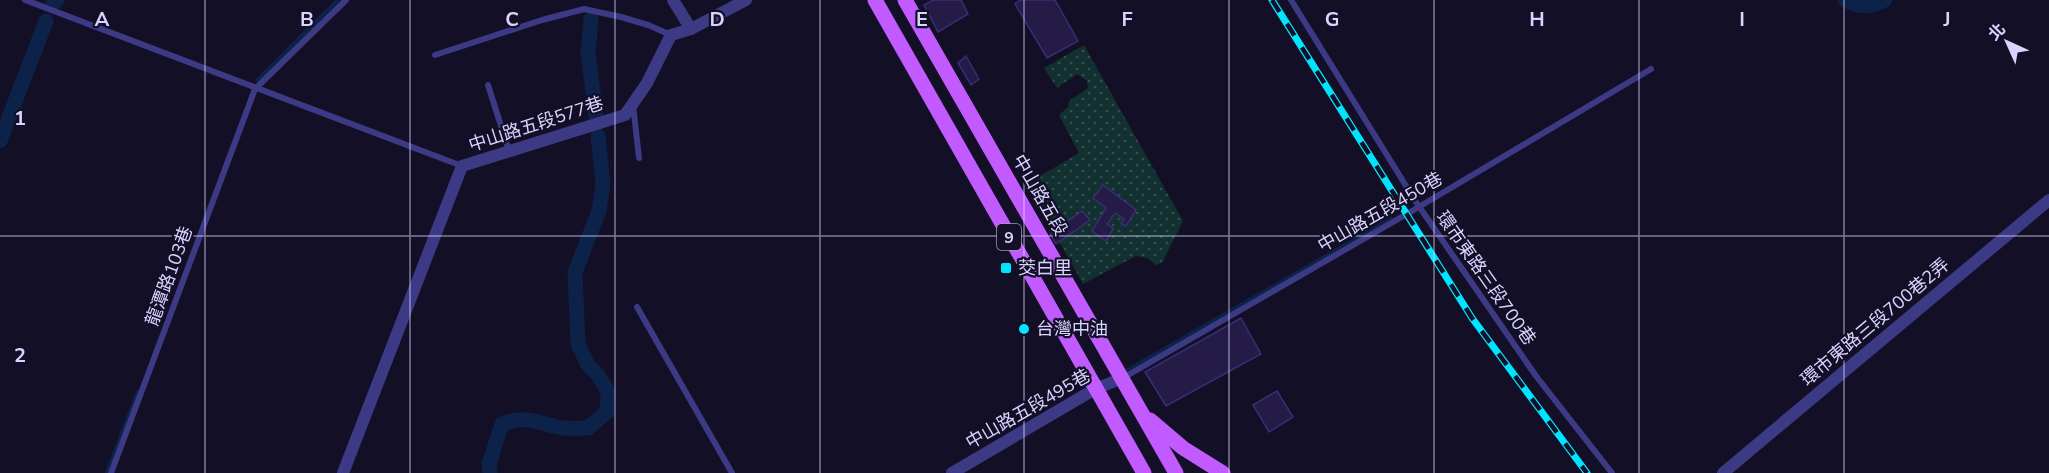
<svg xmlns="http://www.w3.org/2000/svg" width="2049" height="473" viewBox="0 0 2049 473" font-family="'Nunito Sans','Noto Sans TC',sans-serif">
<defs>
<pattern id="grass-dots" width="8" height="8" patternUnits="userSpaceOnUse" patternTransform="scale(1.5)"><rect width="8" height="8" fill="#12302f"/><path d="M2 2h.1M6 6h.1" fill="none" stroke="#344d4e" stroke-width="1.8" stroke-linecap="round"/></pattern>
</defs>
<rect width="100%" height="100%" fill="#130f26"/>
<path fill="url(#grass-dots)" d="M 1084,45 L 1183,221 L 1162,263 L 1156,265 L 1147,258 L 1136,256 L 1083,284 L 1027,184 L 1079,153 L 1059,115 L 1068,107 L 1069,101 L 1088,88 L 1087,81 L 1077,74 L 1057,88 L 1044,68 Z"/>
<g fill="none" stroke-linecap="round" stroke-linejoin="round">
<g stroke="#0c2248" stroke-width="4.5">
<path d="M 258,80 L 338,0"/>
<path d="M 1128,370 L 1391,219"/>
<path d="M 107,473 L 138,392"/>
</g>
<g stroke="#0c2248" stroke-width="15">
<path d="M 1845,0 C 1860,8 1870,8 1885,0"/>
<path d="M 52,5 L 57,0"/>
<path d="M 591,19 L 588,53 L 597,123"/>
<path d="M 0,141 L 46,21"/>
<path d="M 490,473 L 489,464 L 502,424 C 526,414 540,424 563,428 C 571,429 580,428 588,428 L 607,412 L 608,392 L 598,375 L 588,365 L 578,344 L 575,272 L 599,211 L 603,184 L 598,136"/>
</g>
</g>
<g fill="#241b47" stroke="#3b2d73" stroke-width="1.5">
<path d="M 933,0 L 961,0 L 968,14 L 938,32 L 924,5 Z"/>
<path d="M 1020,0 L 1055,0 L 1078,41 L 1047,58 L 1015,4 Z"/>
<path d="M 966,56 L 979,79 L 971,85 L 958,63 Z"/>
<path d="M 1103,185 L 1136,210 L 1126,226 L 1121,224 L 1124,219 L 1115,213 L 1107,224 L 1113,229 L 1106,241 L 1092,231 L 1106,208 L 1093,198 Z"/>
<path d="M 1082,211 L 1090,220 L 1056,244 L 1050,234 Z"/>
<path d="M 1241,318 L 1261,354 L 1166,406 L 1145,372 Z"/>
<path d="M 1277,391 L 1293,417 L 1269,432 L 1253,405 Z"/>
</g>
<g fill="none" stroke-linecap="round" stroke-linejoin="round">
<g stroke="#3d3a85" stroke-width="6">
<path d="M 25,0 L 462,166"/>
<path d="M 1291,0 L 1416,202 L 1536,376 L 1612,473"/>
<path d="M 435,55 L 542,20 L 584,9 L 621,17 L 648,25 L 671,35"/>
<path d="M 488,85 L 509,151"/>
<path d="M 633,105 L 639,158"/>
<path d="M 637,307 L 732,473"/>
<path d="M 1123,378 L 1412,211 L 1651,69"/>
<path d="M 111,473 L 255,89 L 346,0"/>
</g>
<g stroke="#3d3a85" stroke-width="12">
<path d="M 673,0 L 691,29"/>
<path d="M 343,473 L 462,166 L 625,115 L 647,83 L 671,35 L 691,29 L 746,0"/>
<path d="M 952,473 L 1095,389 L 1123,378"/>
<path d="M 1723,473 L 2049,200"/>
</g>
<g stroke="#c25bff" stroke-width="15">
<path d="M 875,0 L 1144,473"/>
<path d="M 905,0 L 1176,473"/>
<path d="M 1150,420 L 1183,448 L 1223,473"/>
</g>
<defs>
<path id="rail" d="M 1272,0 L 1472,318 L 1587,473"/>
</defs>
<use href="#rail" stroke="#00e5ff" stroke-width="7"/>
<use href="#rail" stroke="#130f26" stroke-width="4.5" stroke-dasharray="14" stroke-linecap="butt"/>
</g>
<path fill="none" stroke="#d9d4ff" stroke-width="1.5" stroke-opacity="0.55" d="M 205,0 L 205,473M 410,0 L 410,473M 615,0 L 615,473M 820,0 L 820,473M 1024,0 L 1024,473M 1229,0 L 1229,473M 1434,0 L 1434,473M 1639,0 L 1639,473M 1844,0 L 1844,473M 0,236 L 2049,236"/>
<g fill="#00e5ff" stroke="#130f26" stroke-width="2">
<rect x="1000" y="262" width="12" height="12" rx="3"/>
<circle cx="1024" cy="329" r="6"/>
</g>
<g text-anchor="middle" stroke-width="4.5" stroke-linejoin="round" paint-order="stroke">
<rect fill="#130f26" stroke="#9e99be" stroke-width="1.5" x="997" y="224" width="24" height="26" rx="4.5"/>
<g font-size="16" font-weight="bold" fill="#d9d4ff">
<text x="1009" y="243">9</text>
</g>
<g font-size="18" fill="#d9d4ff" stroke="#130f26">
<text transform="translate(536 124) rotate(-18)" y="6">中山路五段577巷</text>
<text transform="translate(1040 195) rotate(60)" y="6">中山路五段</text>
<text transform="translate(1380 212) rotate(-30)" y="6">中山路五段450巷</text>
<text transform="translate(169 276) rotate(-70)" y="6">龍潭路103巷</text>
<text transform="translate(1486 278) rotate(55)" y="6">環市東路三段700巷</text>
<text transform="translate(1875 322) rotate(-40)" y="6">環市東路三段700巷2弄</text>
<text transform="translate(1028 409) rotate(-30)" y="6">中山路五段495巷</text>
</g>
<g font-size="18" fill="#d9d4ff" stroke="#130f26" text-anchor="start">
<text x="1018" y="274">茭白里</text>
<text x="1036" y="335">台灣中油</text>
</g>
</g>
<g font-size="20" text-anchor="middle" font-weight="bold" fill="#d9d4ff" stroke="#130f26" stroke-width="4.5" stroke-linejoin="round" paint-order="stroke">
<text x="102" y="26">A</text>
<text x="307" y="26">B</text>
<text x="512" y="26">C</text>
<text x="717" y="26">D</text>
<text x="922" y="26">E</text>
<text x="1127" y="26">F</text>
<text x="1332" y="26">G</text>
<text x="1537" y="26">H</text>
<text x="1742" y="26">I</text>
<text x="1947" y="26">J</text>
<text x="20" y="125">1</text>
<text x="20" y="362">2</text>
</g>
<g transform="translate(2007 42) rotate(315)" stroke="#130f26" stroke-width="4.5" paint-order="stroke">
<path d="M0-4.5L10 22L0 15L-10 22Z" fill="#d9d4ff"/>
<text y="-9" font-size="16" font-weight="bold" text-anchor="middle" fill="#d9d4ff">北</text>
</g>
</svg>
